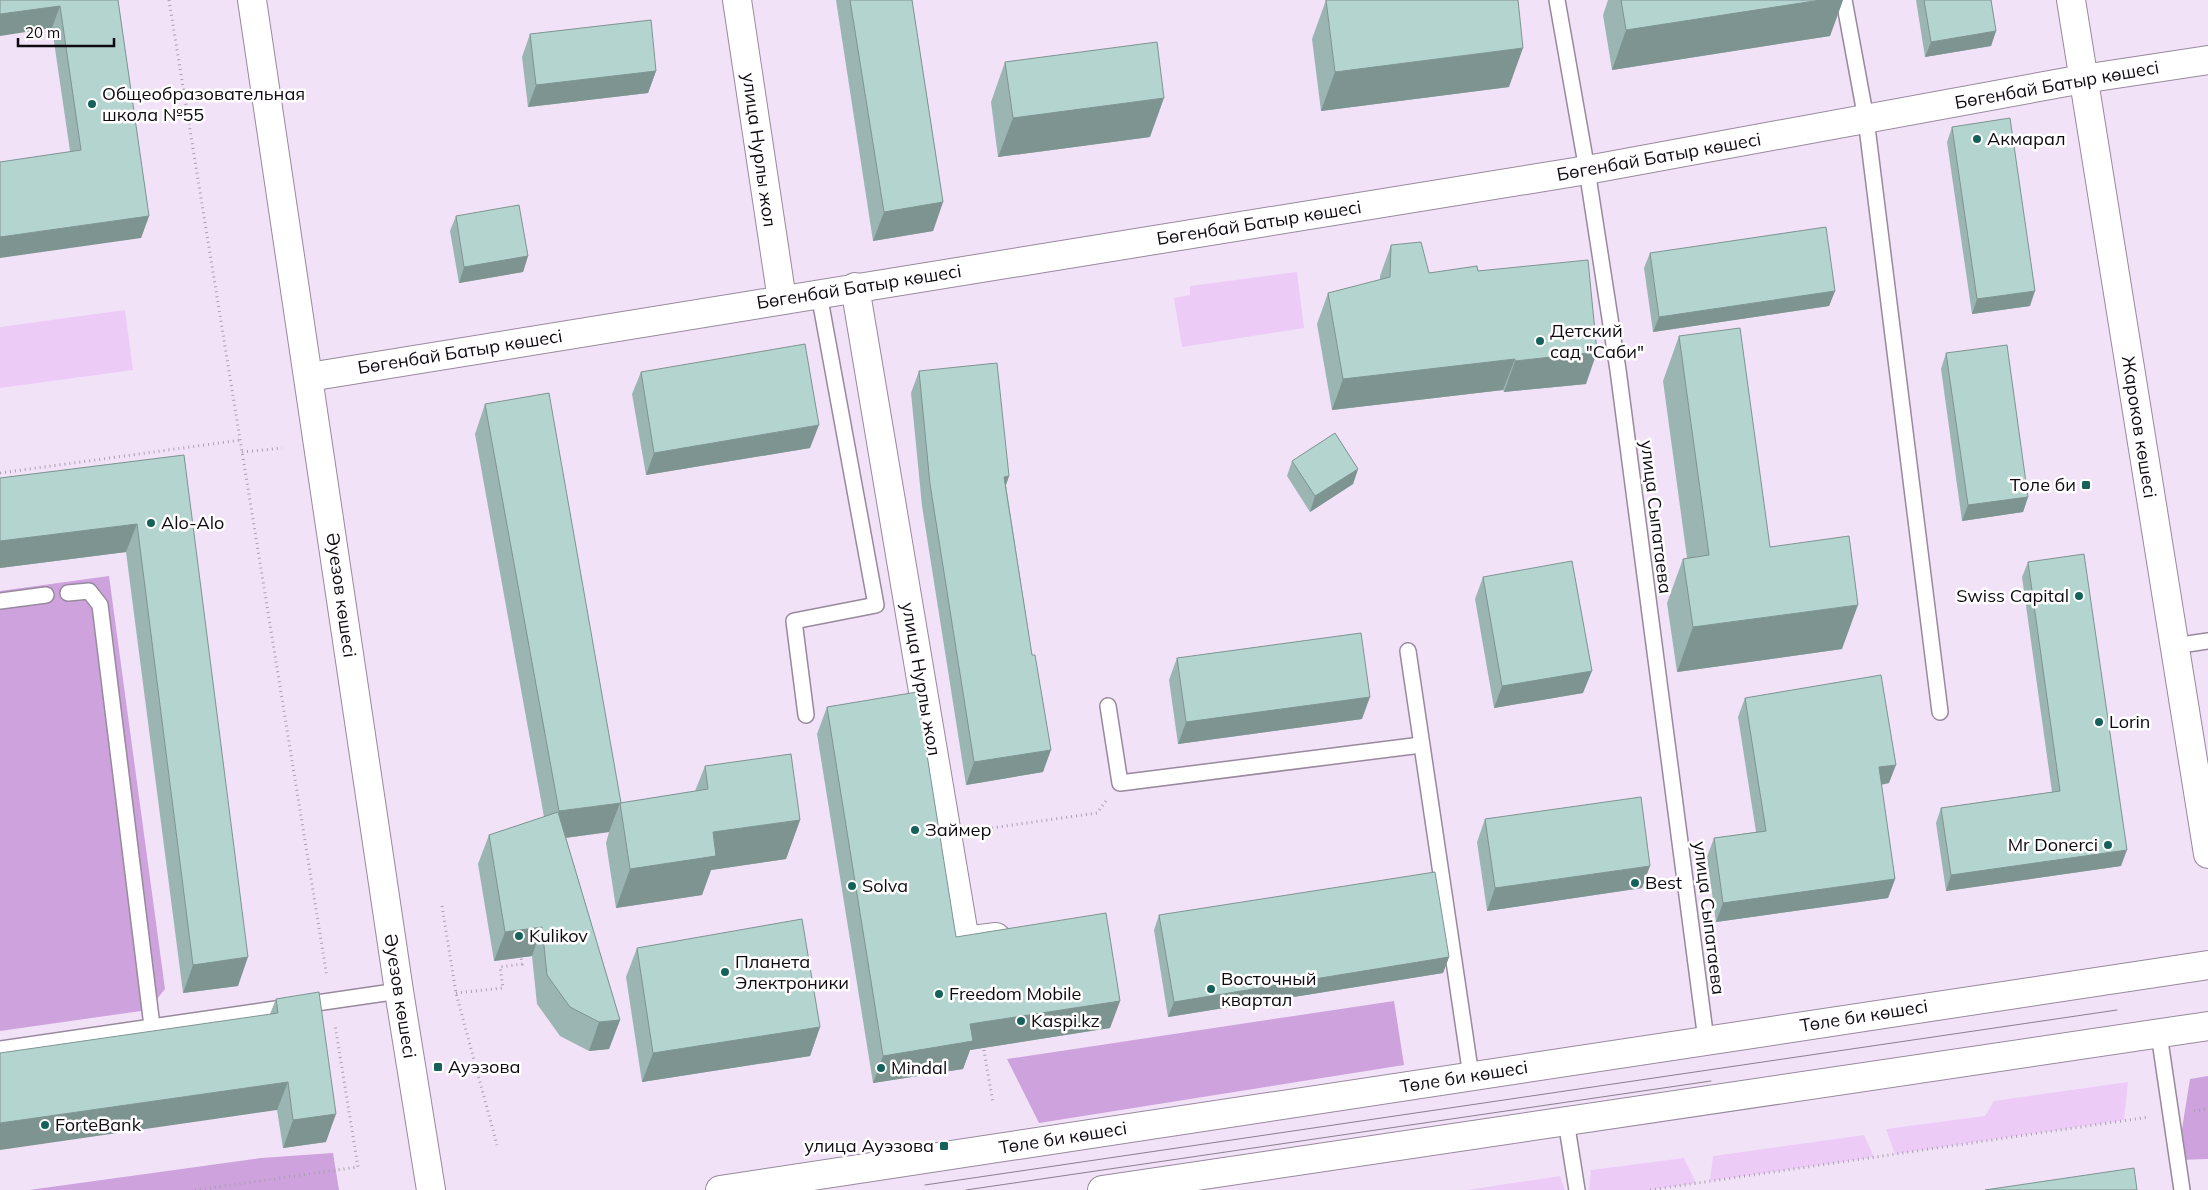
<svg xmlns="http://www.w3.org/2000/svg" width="2208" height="1190" viewBox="0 0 2208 1190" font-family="Mulish,sans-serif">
<rect width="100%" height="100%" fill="#f2e2f8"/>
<g fill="#ecccf7">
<path d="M 1297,272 L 1304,328 L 1182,347 L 1174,298 L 1190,295 L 1190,286 Z"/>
<path d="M 125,310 L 133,370 L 0,388 L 0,327 Z"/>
<path d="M 2128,1082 L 2124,1120 L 1895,1154 L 1886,1129 L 1985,1116 L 1994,1101 Z"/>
<path d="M 1864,1135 L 1874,1157 L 1710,1181 L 1713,1156 Z"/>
<path d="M 1684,1158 L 1696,1183 L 1650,1190 L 1589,1190 L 1591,1170 Z"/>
<path d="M 1560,1176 L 1565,1190 L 1467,1190 Z"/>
</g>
<g fill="#cda2dd">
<path d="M 109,576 L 165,989 L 148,1010 L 0,1031 L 0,591 Z"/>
<path d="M 1394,1001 L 1404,1065 L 1039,1123 L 1007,1059 Z"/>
<path d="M 2208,1076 L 2208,1159 L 2177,1160 L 2190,1079 Z"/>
<path d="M 333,1153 L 339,1190 L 29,1190 L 261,1158 Z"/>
</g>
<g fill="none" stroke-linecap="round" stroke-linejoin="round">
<defs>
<g id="service">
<path d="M 1557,0 L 1587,170 L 1618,370 L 1706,1040"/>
<path d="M 1844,0 L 1866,119 L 1940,712"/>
<path d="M 68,593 L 89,591 L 100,605 L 152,1026"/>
<path d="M 0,601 L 46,595"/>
<path d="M 2174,646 L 2208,641"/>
<path d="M 1408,651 L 1471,1076"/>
<path d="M 1108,706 L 1120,783 L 1421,745"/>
<path d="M 806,715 L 794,621 L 876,605 L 819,294"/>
<path d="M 2159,1034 L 2182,1190"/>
<path d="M 0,1049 L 399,991"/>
<path d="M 1566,1121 L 1577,1190"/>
</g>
<g id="minor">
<path d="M 737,0 L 782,300"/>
<path d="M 855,287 L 965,941 L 996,937"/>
<path d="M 309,377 L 1587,170 L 2083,79 L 2208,60"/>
</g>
<path id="tertiary" d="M 2071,0 L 2208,854"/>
<g id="secondary">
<path d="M 252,0 L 399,991 L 431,1190"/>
<path d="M 720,1190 L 2208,965"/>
<path d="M 1102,1190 L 2208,1026"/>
</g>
</defs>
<use href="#service" stroke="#98899d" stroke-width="18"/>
<use href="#minor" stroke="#98899d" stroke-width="30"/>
<use href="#tertiary" stroke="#98899d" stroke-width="30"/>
<use href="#secondary" stroke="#98899d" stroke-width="30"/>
<g stroke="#ac9fb1" stroke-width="3" stroke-dasharray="1 4" stroke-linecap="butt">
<path d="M 169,0 L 327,977"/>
<path d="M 242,452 L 282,448"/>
<path d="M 0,473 L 241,440"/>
<path d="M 977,830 L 1097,813 L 1106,801"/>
<path d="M 442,906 L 456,993 L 497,1145"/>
<path d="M 456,993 L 503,988 L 500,967 L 522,964 L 521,957"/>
<path d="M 983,1045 L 993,1103"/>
<path d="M 2194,1111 L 2208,1109"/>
<path d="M 195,1190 L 358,1167 L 335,1025"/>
<path d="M 1650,1190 L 2149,1117"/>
</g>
<use href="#service" stroke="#fff" stroke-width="15"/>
<use href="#minor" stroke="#fff" stroke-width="28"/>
<use href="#tertiary" stroke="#fff" stroke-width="28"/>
<use href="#secondary" stroke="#fff" stroke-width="28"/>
<g stroke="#8a7f8e" stroke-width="1">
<path d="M 925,1185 L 2117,1010"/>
<path d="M 966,1190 L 1711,1081"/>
</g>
</g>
<g fill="#9bb6b2">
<path d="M 0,0 L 118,0 L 149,216 L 141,238 L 70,151 L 52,28 Z"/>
<path d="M 836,0 L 912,0 L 943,202 L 933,231 L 873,241 Z"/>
<path d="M 1326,0 L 1509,87 L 1321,111 L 1312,39 Z"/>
<path d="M 1608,0 L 1843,0 L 1830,36 L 1612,70 L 1603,15 Z"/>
<path d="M 1916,0 L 1991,0 L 1996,31 L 1991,46 L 1925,57 Z"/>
<path d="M 530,34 L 656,71 L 648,93 L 528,107 L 522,57 Z"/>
<path d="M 1005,62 L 1150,137 L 998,157 L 991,102 Z"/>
<path d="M 1952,127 L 2030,306 L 1972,314 L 1947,142 Z"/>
<path d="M 456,216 L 528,256 L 523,272 L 459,283 L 450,231 Z"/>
<path d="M 1391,245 L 1429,273 L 1478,271 L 1586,384 L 1504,392 L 1503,390 L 1332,410 L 1317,324 L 1328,293 L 1380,280 L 1380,276 Z"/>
<path d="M 1650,253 L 1835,291 L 1829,306 L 1653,332 L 1644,268 Z"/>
<path d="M 1679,336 L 1770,547 L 1842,649 L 1677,672 L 1667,603 L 1683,559 L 1687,558 L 1663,381 Z"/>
<path d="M 1946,353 L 2028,497 L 2023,512 L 1962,521 L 1941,369 Z"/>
<path d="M 919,371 L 1009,476 L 1006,485 L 1032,655 L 1043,772 L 966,785 L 922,506 L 911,393 Z"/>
<path d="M 641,372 L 810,448 L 646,475 L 632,394 Z"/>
<path d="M 485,404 L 621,803 L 695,791 L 705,766 L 800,820 L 786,859 L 711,870 L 702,895 L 616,908 L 606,843 L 609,832 L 566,838 L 620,1020 L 609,1049 L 589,1051 L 560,1036 L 537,1004 L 532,956 L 494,961 L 478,864 L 489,835 L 544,817 L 475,434 Z"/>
<path d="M 184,455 L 238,986 L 183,993 L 126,552 L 0,568 L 0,478 Z"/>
<path d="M 1292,461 L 1358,469 L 1353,484 L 1310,512 L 1287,476 Z"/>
<path d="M 2028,562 L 2121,866 L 1946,891 L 1936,823 L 1941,808 L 2052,792 L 2022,577 Z"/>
<path d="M 1483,577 L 1583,693 L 1494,708 L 1475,599 Z"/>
<path d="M 1177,658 L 1362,719 L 1178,744 L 1169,680 Z"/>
<path d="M 1745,698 L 1889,783 L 1881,785 L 1895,879 L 1888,898 L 1716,922 L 1707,857 L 1714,838 L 1756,832 L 1738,717 Z"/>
<path d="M 827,707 L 956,937 L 1120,1001 L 1110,1028 L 970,1050 L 963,1069 L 873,1083 L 817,734 Z"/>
<path d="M 1485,819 L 1642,888 L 1487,911 L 1477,842 Z"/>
<path d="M 1159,915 L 1449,957 L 1443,973 L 1168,1017 L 1154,930 Z"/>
<path d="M 637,948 L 820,1027 L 810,1056 L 642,1082 L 626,977 Z"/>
<path d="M 276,999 L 326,1142 L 283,1148 L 277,1110 L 270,1014 Z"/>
</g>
<g fill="#7e9491">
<path d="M 1821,0 L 1843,0 L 1830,36 L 1612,70 L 1626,30 Z"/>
<path d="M 60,6 L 52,28 L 0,36 L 0,14 Z"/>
<path d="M 1996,31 L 1991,46 L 1925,57 L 1931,42 Z"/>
<path d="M 1523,48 L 1509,87 L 1321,111 L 1335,72 Z"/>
<path d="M 656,71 L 648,93 L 528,107 L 536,85 Z"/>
<path d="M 1164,98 L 1150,137 L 998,157 L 1013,118 Z"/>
<path d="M 943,202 L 933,231 L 873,241 L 884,212 Z"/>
<path d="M 149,216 L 141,238 L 0,258 L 0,237 Z"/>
<path d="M 528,256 L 523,272 L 459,283 L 464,267 Z"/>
<path d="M 1835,291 L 1829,306 L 1653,332 L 1659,317 Z"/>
<path d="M 2035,291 L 2030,306 L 1972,314 L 1977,299 Z"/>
<path d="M 1597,352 L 1586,384 L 1504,392 L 1515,361 Z"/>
<path d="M 1515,359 L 1503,390 L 1332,410 L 1343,379 Z"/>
<path d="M 819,425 L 810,448 L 646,475 L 654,453 Z"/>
<path d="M 1358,469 L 1353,484 L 1310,512 L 1315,496 Z"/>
<path d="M 1009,476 L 1001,499 L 1004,477 Z"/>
<path d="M 2028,497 L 2023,512 L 1962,521 L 1968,505 Z"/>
<path d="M 137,524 L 126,552 L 0,568 L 0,541 Z"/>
<path d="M 1858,605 L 1842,649 L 1677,672 L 1693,627 Z"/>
<path d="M 1592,671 L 1583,693 L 1494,708 L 1502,686 Z"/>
<path d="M 1370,697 L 1362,719 L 1178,744 L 1186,722 Z"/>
<path d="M 1051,750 L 1043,772 L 966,785 L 974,762 Z"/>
<path d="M 1896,765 L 1889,783 L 1872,786 L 1879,767 Z"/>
<path d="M 620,803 L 609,832 L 548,840 L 559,811 L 621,803 Z"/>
<path d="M 800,820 L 786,859 L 711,870 L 702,895 L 616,908 L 630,869 L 713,832 Z"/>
<path d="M 2127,850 L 2121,866 L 1946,891 L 1951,875 Z"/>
<path d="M 1650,866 L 1642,888 L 1487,911 L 1495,888 Z"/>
<path d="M 1895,879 L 1888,898 L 1716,922 L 1723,903 Z"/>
<path d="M 542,927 L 532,956 L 494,961 L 505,932 Z"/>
<path d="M 248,957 L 238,986 L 183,993 L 193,965 Z"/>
<path d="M 1449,957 L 1443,973 L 1168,1017 L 1174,1002 Z"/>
<path d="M 1120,1001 L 1110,1028 L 970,1050 L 963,1069 L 873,1083 L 883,1056 L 970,1024 Z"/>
<path d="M 620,1020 L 609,1049 L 589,1051 L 599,1022 Z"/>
<path d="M 820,1027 L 810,1056 L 642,1082 L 653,1053 Z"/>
<path d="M 288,1082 L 277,1110 L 0,1150 L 0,1123 Z"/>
<path d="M 336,1114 L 326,1142 L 283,1148 L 293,1120 Z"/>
</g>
<g fill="#b4d4cf" stroke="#7e9491">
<path d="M 0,0 L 118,0 L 149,216 L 0,237 L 0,162 L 81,150 L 60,6 L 0,14 Z"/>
<path d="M 850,0 L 912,0 L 943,202 L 884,212 Z"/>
<path d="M 1326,0 L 1518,0 L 1523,48 L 1335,72 Z"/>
<path d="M 1621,0 L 1821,0 L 1626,30 Z"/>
<path d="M 1924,0 L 1991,0 L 1996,31 L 1931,42 Z"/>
<path d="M 651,20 L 656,71 L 536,85 L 530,34 Z"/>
<path d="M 1157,42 L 1164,98 L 1013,118 L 1005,62 Z"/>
<path d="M 2010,118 L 2035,291 L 1977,299 L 1952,127 Z"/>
<path d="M 519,205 L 528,256 L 464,267 L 456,216 Z"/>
<path d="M 1826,227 L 1835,291 L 1659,317 L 1650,253 Z"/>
<path d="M 1421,242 L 1429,273 L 1477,266 L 1478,271 L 1588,260 L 1597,352 L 1515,361 L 1515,359 L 1343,379 L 1328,293 L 1390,277 L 1391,245 Z"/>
<path d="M 1740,328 L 1770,547 L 1849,536 L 1858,605 L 1693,627 L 1683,559 L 1709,555 L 1679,336 Z"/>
<path d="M 805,344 L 819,425 L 654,453 L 641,372 Z"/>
<path d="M 2007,345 L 2028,497 L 1968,505 L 1946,353 Z"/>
<path d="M 997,363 L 1009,476 L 1004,477 L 1032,655 L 1035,655 L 1051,750 L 974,762 L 930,484 L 919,371 Z"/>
<path d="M 549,393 L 621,803 L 559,811 L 485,404 Z"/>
<path d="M 1335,433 L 1358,469 L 1315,496 L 1292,461 Z"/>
<path d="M 184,455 L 248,957 L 193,965 L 137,524 L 0,541 L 0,478 Z"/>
<path d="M 2084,554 L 2127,850 L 1951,875 L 1941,808 L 2060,791 L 2028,562 Z"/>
<path d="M 1572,561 L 1592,671 L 1502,686 L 1483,577 Z"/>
<path d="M 1361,633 L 1370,697 L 1186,722 L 1177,658 Z"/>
<path d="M 1881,675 L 1896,765 L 1879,767 L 1895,879 L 1723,903 L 1714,838 L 1766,831 L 1745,698 Z"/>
<path d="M 917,692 L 956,937 L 1106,913 L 1120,1001 L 970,1024 L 973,1041 L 883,1056 L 827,707 Z"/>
<path d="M 791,754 L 800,820 L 713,832 L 716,856 L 630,869 L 620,803 L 708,789 L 705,766 Z"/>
<path d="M 1641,797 L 1650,866 L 1495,888 L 1485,819 Z"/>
<path d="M 558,812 L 620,1020 L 599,1022 L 570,1007 L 547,975 L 542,927 L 505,932 L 489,835 Z"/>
<path d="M 1435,872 L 1449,957 L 1174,1002 L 1159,915 Z"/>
<path d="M 802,919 L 820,1027 L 653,1053 L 637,948 Z"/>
<path d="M 319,992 L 336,1114 L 293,1120 L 288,1082 L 0,1123 L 0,1053 L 278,1013 L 276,999 Z"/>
<path d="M 2134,1168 L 2137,1190 L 1985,1190 Z"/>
</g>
<g fill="#16625a" stroke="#fff" stroke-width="2">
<circle cx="92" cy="104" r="5"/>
<circle cx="1977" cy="139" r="5"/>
<circle cx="1540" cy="341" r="5"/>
<rect x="2081" y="480" width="10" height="10" rx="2.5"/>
<circle cx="151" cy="523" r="5"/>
<circle cx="2079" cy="596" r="5"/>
<circle cx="2099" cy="722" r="5"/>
<circle cx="915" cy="830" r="5"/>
<circle cx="2108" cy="845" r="5"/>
<circle cx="1635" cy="883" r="5"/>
<circle cx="852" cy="886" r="5"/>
<circle cx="519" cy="936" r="5"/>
<circle cx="725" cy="972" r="5"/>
<circle cx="1211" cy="989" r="5"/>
<circle cx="939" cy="994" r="5"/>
<circle cx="1021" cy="1021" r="5"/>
<rect x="433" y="1062" width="10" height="10" rx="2.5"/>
<circle cx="881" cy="1068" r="5"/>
<circle cx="45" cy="1125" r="5"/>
<rect x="939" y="1141" width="10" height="10" rx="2.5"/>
</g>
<g text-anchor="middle" stroke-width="5" stroke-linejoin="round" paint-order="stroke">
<g font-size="18" fill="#0f0911" stroke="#fff">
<text transform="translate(2057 85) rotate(-10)" y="6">Бөгенбай Батыр көшесі</text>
<text transform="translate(759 150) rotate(82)" y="6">улица Нурлы жол</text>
<text transform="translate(1659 157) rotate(-10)" y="6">Бөгенбай Батыр көшесі</text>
<text transform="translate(1259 223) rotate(-9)" y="6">Бөгенбай Батыр көшесі</text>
<text transform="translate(859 287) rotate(-9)" y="6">Бөгенбай Батыр көшесі</text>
<text transform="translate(460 352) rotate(-9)" y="6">Бөгенбай Батыр көшесі</text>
<text transform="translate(2139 427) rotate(81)" y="6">Жароков көшесі</text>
<text transform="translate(1656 517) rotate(83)" y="6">улица Сыпатаева</text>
<text transform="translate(341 595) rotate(82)" y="6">Әуезов көшесі</text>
<text transform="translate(921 679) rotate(80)" y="6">улица Нурлы жол</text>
<text transform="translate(1709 918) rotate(83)" y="6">улица Сыпатаева</text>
<text transform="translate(400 996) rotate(81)" y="6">Әуезов көшесі</text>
<text transform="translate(1864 1016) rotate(-9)" y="6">Төле би көшесі</text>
<text transform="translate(1464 1077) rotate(-9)" y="6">Төле би көшесі</text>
<text transform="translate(1063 1138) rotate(-9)" y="6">Төле би көшесі</text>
</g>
<g font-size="18" fill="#0f0911" stroke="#fff" text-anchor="start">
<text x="102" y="100">Общеобразовательная<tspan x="102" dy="21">школа №55</tspan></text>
<text x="1987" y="145">Акмарал</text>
<text x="1550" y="337">Детский<tspan x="1550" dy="21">сад "Саби"</tspan></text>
<text x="2076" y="491" text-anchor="end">Толе би</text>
<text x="161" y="529">Alo-Alo</text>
<text x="2069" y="602" text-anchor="end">Swiss Capital</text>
<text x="2109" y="728">Lorin</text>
<text x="925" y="836">Займер</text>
<text x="2098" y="851" text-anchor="end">Mr Donerci</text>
<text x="1645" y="889">Best</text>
<text x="862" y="892">Solva</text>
<text x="529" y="942">Kulikov</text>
<text x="735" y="968">Планета<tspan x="735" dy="21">Электроники</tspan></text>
<text x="1221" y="985">Восточный<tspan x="1221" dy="21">квартал</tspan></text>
<text x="949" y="1000">Freedom Mobile</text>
<text x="1031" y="1027">Kaspi.kz</text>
<text x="448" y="1073">Ауэзова</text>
<text x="891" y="1074">Mindal</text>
<text x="55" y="1131">ForteBank</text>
<text x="934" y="1152" text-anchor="end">улица Ауэзова</text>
</g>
</g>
<path d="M18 38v8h96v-8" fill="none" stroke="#0f0911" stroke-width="2.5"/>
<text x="25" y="38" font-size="15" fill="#0f0911" stroke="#ffffff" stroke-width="4" paint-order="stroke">20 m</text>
</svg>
